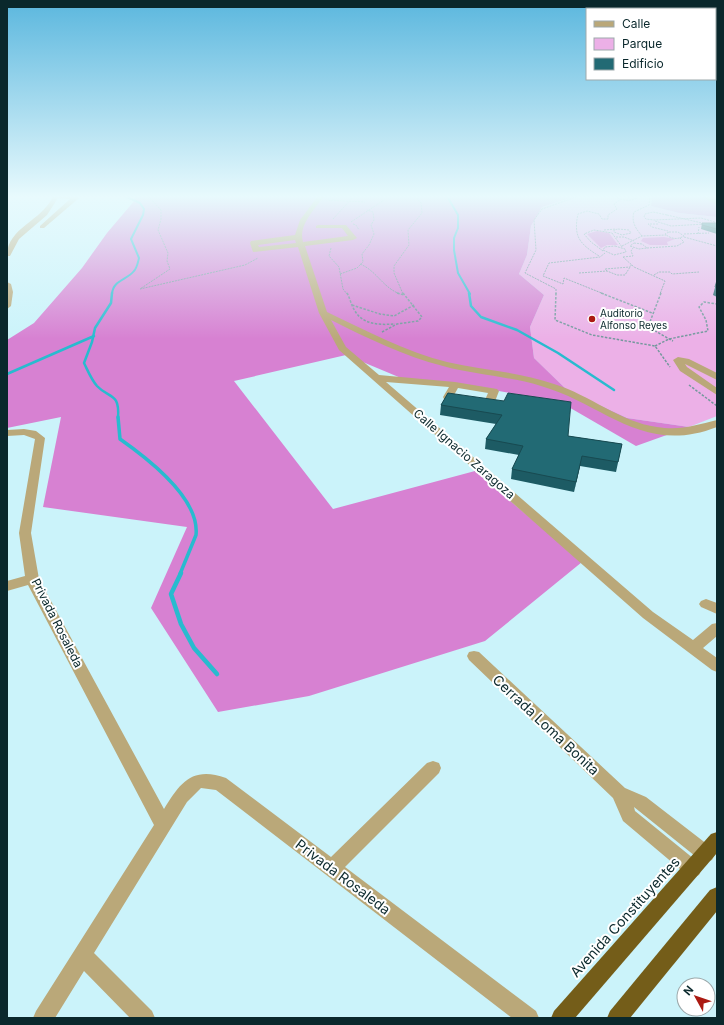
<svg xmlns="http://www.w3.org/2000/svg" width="724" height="1025" viewBox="0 0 724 1025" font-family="Inter,sans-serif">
<rect width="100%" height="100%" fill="#cbf3fa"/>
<path fill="#ecb0e7" d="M 576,196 L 652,196 L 651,206 L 679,213 L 717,217 L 717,416 L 689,427 L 627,418 L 567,390 L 534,358 L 530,327 L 544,295 L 519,274 L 527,255 L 531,226 L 542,207 Z"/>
<g fill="#d781d2">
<path d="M 134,196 L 576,196 L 542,207 L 531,226 L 527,255 L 519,274 L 544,295 L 530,327 L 534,358 L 567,390 L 627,418 L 689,427 L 636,446 L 560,402 L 460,384 L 401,378 L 346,355 L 234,381 L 333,509 L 475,471 L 582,562 L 485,641 L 309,696 L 218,712 L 151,608 L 187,527 L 43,507 L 61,417 L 7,428 L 7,340 L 34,323 L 82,268 L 107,233 L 135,200 Z"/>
<path d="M 652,196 L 717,196 L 717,217 L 679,213 L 651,206 Z"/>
<path d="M 597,231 L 609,233 L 618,245 L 607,245 L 601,248 L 587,234 Z"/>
<path d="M 664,237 L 675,239 L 667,242 L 668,245 L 650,245 L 641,241 L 643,238 Z"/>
</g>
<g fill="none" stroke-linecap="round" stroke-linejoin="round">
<g stroke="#28bbcf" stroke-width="2">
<path d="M 447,196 L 458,215 L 458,228 L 454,238 L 454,250 L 458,273 L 470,294"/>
<path d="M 112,294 C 113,280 127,280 134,271 C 137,268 138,262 139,258 L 131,239 L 143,215 L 144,209 L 140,203 L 125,196"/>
</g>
<g stroke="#28bbcf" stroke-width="2.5">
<path d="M 112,293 L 111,303 L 95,328 L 92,342 L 84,363 C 88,371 91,379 97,386 C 109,399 120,392 118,418"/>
<path d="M 469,293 L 471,306 L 481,317 L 517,330 L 558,353 L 614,390"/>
<path d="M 7,374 L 94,336"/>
</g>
<path stroke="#28bbcf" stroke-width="3.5" d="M 118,417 L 120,439 C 147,458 200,498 196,535 L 180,574"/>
<path stroke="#28bbcf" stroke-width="4.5" d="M 181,573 L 171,594 L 181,624 L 194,648 L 217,674"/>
<g stroke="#74989d" stroke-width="1" stroke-dasharray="2 1" stroke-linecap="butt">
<path d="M 148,196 L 161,210 L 161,219 L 158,230 L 168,253 L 167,261 L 170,269 L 140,289 L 245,265 L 258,258"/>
<path d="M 615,196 C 622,201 632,202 639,197 L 638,196"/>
<path d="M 628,198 L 631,196"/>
<path d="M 328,200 L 365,202"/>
<path d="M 633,200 L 632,199 L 635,198 L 634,196"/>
<path d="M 667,215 L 653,212 L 645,214 L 644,217 L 646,219 L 654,220 L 701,218 L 715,222 L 713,224"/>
<path d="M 333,219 L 354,196"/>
<path d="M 655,221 L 671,226 L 705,224"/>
<path d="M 351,222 L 384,200 L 385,196"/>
<path d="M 353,224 L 356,225 L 359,230"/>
<path d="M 658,224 L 648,224 L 652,227 L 668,231"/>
<path d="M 618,229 L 629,230 L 631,233 L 622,235 L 614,232 L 614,230 Z"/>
<path d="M 604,230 L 616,229"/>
<path d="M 669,232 L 678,232 L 684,236 C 677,240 671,239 665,234 Z"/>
<path d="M 612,233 L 622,247"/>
<path d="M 684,234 L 709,233"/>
<path d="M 698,234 L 699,227"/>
<path d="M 642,236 C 636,229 631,222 634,212 L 649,205 L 650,196"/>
<path d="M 616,237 L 624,237 L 634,241"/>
<path d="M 684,237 L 717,246"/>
<path d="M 634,243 L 642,244 L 647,248 L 639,249 L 630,246 Z"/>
<path d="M 615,246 L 625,249 L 626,252 L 614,255 L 603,250 L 605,247 Z"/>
<path d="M 622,246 L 642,236 L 666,235"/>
<path d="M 331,248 L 329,256 L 339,267 L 343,289 L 347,294"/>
<path d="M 647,248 L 677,246 L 684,242 L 680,238"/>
<path d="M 603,251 L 591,242 L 584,234 L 594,230 L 612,233"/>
<path d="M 599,256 C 580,244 573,237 578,214 L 587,211 L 599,214 L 602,219 L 608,219 L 608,215 L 617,209 L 614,204 L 621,199"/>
<path d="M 623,257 L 634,267 L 665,281 L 660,294"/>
<path d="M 623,257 L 633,256 L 631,251 L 633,248"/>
<path d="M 360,264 C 377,271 382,287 400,294"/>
<path d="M 607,271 L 605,269 L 630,267"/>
<path d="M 579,273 L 607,271 L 617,275 L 625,275 L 632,264"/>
<path d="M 340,274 L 357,268 L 363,262 L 362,254 L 369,245 L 374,234 L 371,225 L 374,220 L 373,212 L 367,210"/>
<path d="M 654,275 L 659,272 L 670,272 L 672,274 L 699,272"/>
<path d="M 403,294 L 394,273 L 394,266 L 409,245 L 408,230 L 422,213 L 421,203 L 415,196"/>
<path d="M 556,294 L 556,289 L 525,273 L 536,250 L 534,220 L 542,209 L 579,196"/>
<path d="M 604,294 L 564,278 L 563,284 L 543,276 L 549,263 L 600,257 L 605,253"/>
</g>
<g stroke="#74989d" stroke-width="1.5" stroke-dasharray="2.5 1.5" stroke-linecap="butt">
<path d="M 347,293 C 350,298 351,305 355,311 C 363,325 380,325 395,324"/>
<path d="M 397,293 L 404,295"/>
<path d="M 556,293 L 555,320 L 592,335 L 655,346 L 670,367"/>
<path d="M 601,293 L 652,313"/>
<path d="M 661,293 L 648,327 L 673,341"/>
<path d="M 352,305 L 380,314 L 394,316 L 414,305"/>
<path d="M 382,332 L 397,324 L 418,321 L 422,317 L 403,293"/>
<path d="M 655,346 L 669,339 L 708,331 L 706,320 L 699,307 L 704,302 L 717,304"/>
<path d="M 689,385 L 717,406"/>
</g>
<g fill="#baa879" fill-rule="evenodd">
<path d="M 53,196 L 73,196 L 79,198 L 44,228 L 40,228 L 40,226 L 70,199 L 58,198 L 47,215 L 19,239 L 10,256 L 7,256 C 7,227 43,221 53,196 Z"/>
<path d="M 318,196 L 324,196 C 315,209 298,225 303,242 L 348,236 L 342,228 L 316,228 L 316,226 L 318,225 L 346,225 L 357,238 L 353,240 L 305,246 L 327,312 C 365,330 406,352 447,362 C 483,370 519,372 554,384 C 590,395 620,422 657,427 C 680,431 696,425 717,420 L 717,427 C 643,456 604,404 541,386 C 509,376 475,375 443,366 C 404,356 367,338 331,320 L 346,347 L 379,375 L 455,382 L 497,389 L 499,391 L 494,404 L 489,407 L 473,404 L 472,402 L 477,399 L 485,400 L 488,393 L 458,388 L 454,395 L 463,397 L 464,399 L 459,402 L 444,399 L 443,397 L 449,387 L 386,382 L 653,612 L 693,640 L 712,624 L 717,623 L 717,636 L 703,648 L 717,658 L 717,672 L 712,670 L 643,618 L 339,350 L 319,313 L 298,247 L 253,252 L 250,243 L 251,241 L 295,235 L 300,220 ZM 295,240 L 296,243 L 259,247 L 258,245 Z"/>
<path d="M 701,196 L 708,196 L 717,200 L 717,205 Z"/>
<path d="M 7,282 L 11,284 L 13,292 L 11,306 L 7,309 Z"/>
<path d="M 678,357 L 689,359 L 717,373 L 717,380 L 685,364 L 687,367 L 717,388 L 717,395 L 680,371 L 673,360 Z"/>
<path d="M 24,429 L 36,431 L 45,438 L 31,533 L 39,579 L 164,809 C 180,783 192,766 226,778 L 331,857 L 427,763 L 433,761 L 439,763 L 441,768 L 439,773 L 345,867 L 536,1011 L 539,1018 L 512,1018 L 216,790 L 201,788 L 187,802 L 94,953 L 152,1011 L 155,1018 L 130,1018 L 84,971 L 55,1018 L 33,1018 L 36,1011 L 154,825 L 28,585 L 7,591 L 7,581 L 25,576 L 19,533 L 35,439 L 24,435 L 7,436 L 7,430 Z"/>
<path d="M 706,599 L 717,603 L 717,614 L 701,607 L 699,604 L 701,601 Z"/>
<path d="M 474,651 L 479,652 L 625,788 L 646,797 L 712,848 L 715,854 L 712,860 L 706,862 L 700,860 L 634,807 L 635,811 L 699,863 L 702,869 L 699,875 L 693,878 L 687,875 L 623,821 L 613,798 L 469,660 L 467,656 L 469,652 Z"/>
</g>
<g fill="#745d19" fill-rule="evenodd">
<path d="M 717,832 L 717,853 L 575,1018 L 551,1018 L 554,1011 L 711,834 Z"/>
<path d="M 717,887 L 717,911 L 630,1018 L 607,1018 L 610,1011 L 710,890 Z"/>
</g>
<path stroke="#74989d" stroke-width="1" stroke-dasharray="2 1" stroke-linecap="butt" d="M 667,215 L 702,223"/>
</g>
<g fill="#1d5b64">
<path d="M 702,223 L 717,223 L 717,234 L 701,229 Z"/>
<path d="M 717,280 L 717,297 L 713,295 Z"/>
<path d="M 448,393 L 568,436 L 622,444 L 616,472 L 580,466 L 574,492 L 511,479 L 512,469 L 519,455 L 485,449 L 486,439 L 496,424 L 440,415 L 441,405 Z"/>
</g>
<path fill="#184a51" d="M 582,456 L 580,466 L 574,492 L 576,482 Z"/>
<g fill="#226a74" stroke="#184a51">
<path d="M 702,223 L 717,223 L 717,229 L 702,225 Z"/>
<path d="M 717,280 L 717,288 L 715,287 Z"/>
<path d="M 448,393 L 504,401 L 508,393 L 571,402 L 568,436 L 622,444 L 618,462 L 582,456 L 576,482 L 512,469 L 523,446 L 486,439 L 502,415 L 441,405 Z"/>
</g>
<linearGradient id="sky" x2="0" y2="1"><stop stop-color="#5bb7de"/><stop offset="0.58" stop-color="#e8fafd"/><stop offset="1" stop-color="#e8fafd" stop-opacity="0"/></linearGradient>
<rect width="724" height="339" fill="url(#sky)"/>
<circle fill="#ab1a12" stroke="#fff" stroke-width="1.5" cx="592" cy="319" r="4"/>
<g text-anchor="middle" stroke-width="4" stroke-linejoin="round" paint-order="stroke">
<g font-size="10" fill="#0a282c" stroke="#fff" text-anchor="start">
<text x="600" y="317">Auditorio<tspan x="600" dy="12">Alfonso Reyes</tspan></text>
</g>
<g font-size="12" fill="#0a282c" stroke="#fff">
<text transform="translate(464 454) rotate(41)" y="4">Calle Ignacio Zaragoza</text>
<text transform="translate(57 623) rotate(63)" y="4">Privada Rosaleda</text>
</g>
<g font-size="14" fill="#0a282c" stroke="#fff">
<text transform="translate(546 725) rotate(43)" y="5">Cerrada Loma Bonita</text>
<text transform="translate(343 877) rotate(37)" y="5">Privada Rosaleda</text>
<text transform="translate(625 917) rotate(-48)" y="5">Avenida Constituyentes</text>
</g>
</g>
<rect width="724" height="1025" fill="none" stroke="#0a282c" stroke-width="16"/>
<rect x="586" y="8" width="130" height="72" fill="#ffffff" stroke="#9da9ab"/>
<rect x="594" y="21" width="20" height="6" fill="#baa879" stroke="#9da9ab"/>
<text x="622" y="28" font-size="12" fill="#0a282c">Calle</text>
<rect x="594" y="38" width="20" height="12" fill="#ecb0e7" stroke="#9da9ab"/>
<text x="622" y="48" font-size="12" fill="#0a282c">Parque</text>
<rect x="594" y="58" width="20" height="12" fill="#226a74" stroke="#9da9ab"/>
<text x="622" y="68" font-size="12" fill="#0a282c">Edificio</text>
<g transform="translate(696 997) rotate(310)"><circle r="19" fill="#ffffff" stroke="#9da9ab"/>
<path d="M0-3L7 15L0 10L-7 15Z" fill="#ab1a12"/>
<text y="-6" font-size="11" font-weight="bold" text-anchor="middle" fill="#0a282c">N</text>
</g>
</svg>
